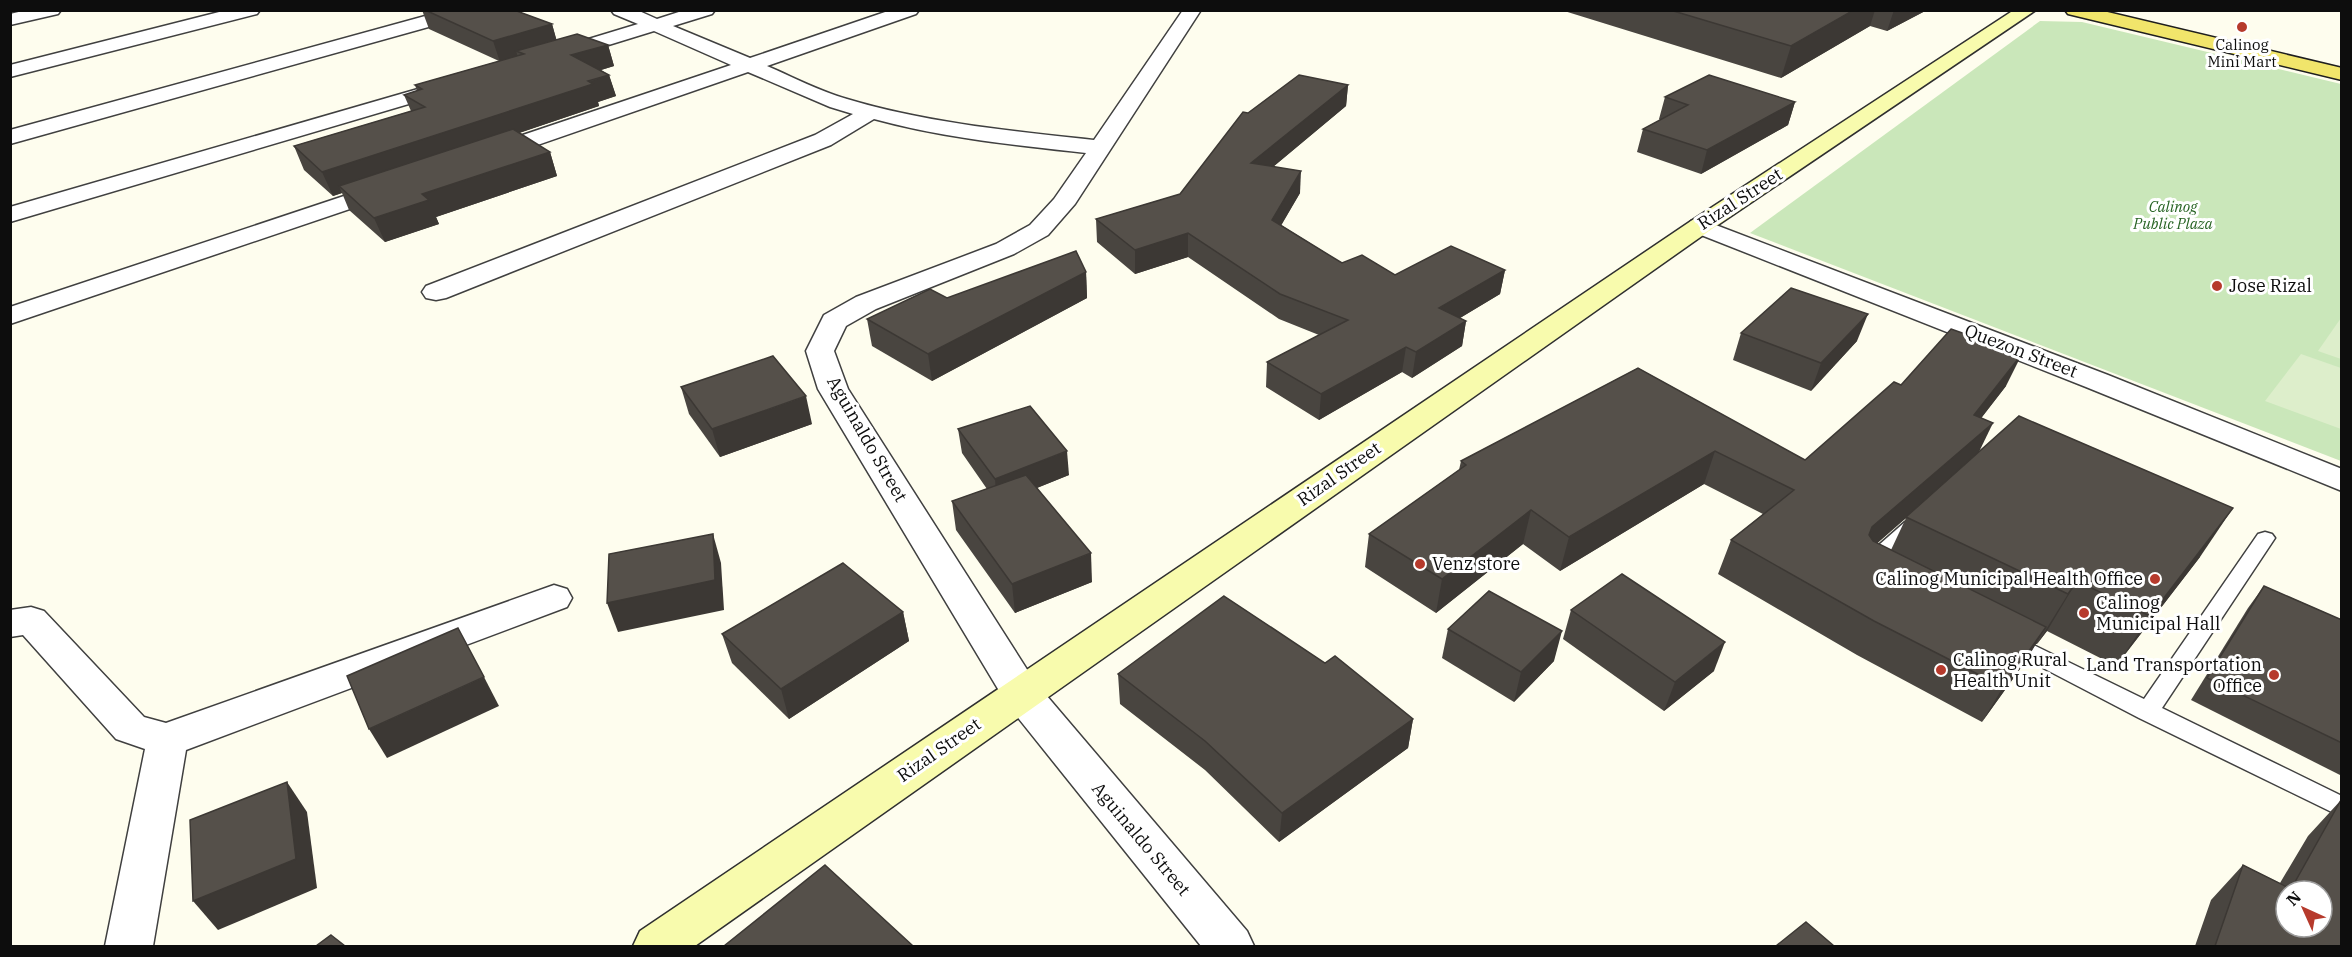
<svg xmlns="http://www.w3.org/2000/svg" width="2352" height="957" viewBox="0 0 2352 957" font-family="'IBM Plex Serif',serif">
<rect width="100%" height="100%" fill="#fefdee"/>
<path fill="#cae7ba" d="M 2040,21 L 2082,22 L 2341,84 L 2341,461 L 1750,233 Z"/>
<g fill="#ddeecb">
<path d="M 2341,318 L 2342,318 L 2341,359 L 2318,351 Z"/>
<path d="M 2301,354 L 2341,368 L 2341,429 L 2265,401 Z"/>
</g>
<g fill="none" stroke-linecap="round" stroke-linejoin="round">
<defs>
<g id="lane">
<path d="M 1912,520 L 1919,522 L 1921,526 L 1919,530 L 1877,569 L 1870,571 L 1863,569 L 1860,564 L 1863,559 L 1905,522 Z"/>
<path d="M 2265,532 L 2272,534 L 2275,538 L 2162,708 L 2342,796 L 2342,817 L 2139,718 L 2003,647 L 2000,642 L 2003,637 L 2010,634 L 2017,637 L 2144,699 L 2258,534 Z"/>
</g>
<g id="street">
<path d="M 27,10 L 61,10 L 58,14 L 10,25 L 10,14 Z"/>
<path d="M 227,10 L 260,10 L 257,14 L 10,77 L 10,65 Z"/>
<path d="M 447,10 L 478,10 L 475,14 L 10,144 L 10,130 Z"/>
<path d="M 611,10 L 637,10 L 657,19 L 685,10 L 715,10 L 712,14 L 673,26 L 750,58 L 891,10 L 919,10 L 916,14 L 767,66 C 793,77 819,91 847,99 C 927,123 1011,131 1094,140 L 1183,10 L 1201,10 L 1075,204 L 1048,235 L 1014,254 L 876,309 L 846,326 L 834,351 L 848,389 L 1035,682 L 1247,931 L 1254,946 L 1201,946 L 1007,704 L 818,389 L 806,351 L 824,315 L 856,297 L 996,244 L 1030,225 L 1054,199 L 1086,153 C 1014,145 943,138 874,119 L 831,145 L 446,298 L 436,300 L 426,298 L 422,292 L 426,286 L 815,135 L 853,114 L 830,107 L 748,72 L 497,159 L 489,161 L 481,159 L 478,154 L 481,149 L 731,65 L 654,31 L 563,59 L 549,59 L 546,55 L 549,51 L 638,24 L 614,14 Z"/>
<path d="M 449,80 L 456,82 L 459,86 L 456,90 L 10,222 L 10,207 Z"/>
<path d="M 389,181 L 397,183 L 401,188 L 397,193 L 10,324 L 10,307 Z"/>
<path d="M 1700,219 L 2108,375 L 2342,469 L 2342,491 L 2086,387 L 1691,231 L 1688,226 L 1691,221 Z"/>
<path d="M 554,585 L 567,589 L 572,598 L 567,607 L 186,750 L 153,946 L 105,946 L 145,749 L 116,739 L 23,635 L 10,637 L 10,610 L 31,607 L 44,611 L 144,717 L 166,723 Z"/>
</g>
<path id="secondary" d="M 2014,10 L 2036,10 L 1709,231 L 695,946 L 633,946 L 640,931 L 1691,221 Z"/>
<path id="primary" d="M 2065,10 L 2099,10 L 2342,68 L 2342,80 L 2068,14 Z"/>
</defs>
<use href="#lane" stroke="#404040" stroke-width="3"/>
<use href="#street" stroke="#404040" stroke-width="3"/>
<use href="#secondary" stroke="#2f2f2f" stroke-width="3"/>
<use href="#primary" stroke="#1e1e1e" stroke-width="3"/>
<use href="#lane" fill="#fff" fill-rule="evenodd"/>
<use href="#street" fill="#fff" fill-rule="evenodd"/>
<use href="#secondary" fill="#f8fbad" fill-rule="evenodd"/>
<use href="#primary" fill="#f1e56b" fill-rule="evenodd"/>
</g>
<g fill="#494540" fill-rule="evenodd">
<path d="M 422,10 L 514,10 L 552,24 L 556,39 L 608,45 L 614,66 L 601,70 L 609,75 L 616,96 L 598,102 L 599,106 L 519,133 L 550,152 L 557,176 L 436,217 L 439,224 L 385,242 L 349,210 L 342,193 L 333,196 L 304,170 L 294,146 L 411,111 L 404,95 L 417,91 L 415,85 L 499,61 L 429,29 Z"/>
<path d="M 1561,10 L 1927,10 L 1887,31 L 1870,26 L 1781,78 Z"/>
<path d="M 1348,85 L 1346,106 L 1273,167 L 1300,193 L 1281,225 L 1342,263 L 1395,275 L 1505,270 L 1500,294 L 1460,318 L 1466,321 L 1462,346 L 1412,378 L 1402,372 L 1319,420 L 1266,387 L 1267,362 L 1319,335 L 1279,319 L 1188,257 L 1135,274 L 1097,242 L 1096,219 L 1180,194 L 1248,113 Z"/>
<path d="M 1665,97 L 1795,102 L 1788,125 L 1701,174 L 1637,152 L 1643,129 L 1660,120 L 1659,119 Z"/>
<path d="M 1086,272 L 1087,298 L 932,381 L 872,346 L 867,319 L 947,298 Z"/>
<path d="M 1741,333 L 1857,341 L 1811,391 L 1733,360 Z"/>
<path d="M 1638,368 L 1805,460 L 1901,385 L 2006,386 L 1981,418 L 1977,454 L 2200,557 L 2116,666 L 2047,631 L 2037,644 L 2036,644 L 2025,662 L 1982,722 L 1857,655 L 1718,574 L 1731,540 L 1763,514 L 1704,484 L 1560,571 L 1523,544 L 1436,613 L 1365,567 L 1369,534 L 1459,470 L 1461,461 ZM 1906,518 L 1891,550 L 1877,543 L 1898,524 Z"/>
<path d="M 681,387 L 812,424 L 720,457 L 689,414 Z"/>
<path d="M 958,429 L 1069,475 L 1037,488 L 1092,582 L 1015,613 L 956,530 L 952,501 L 987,489 L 962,453 Z"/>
<path d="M 2264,586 L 2342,620 L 2342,776 L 2191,700 L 2248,608 Z"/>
<path d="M 1571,610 L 1714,671 L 1664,711 L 1563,639 Z"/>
<path d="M 903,612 L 909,641 L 789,719 L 732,663 L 722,634 Z"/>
<path d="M 1448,629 L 1554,661 L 1514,702 L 1442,658 Z"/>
<path d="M 1325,663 L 1413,719 L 1408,748 L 1279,842 L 1205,770 L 1120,704 L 1118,674 Z"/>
<path d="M 2341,800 L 2342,946 L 2195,946 L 2211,900 L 2243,865 L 2280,883 L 2308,836 Z"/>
</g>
<g fill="#3c3834">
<path d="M 1854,10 L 1875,10 L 1870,26 L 1781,78 L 1791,46 Z"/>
<path d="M 1894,10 L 1927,10 L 1887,31 Z"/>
<path d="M 552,24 L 558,45 L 524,54 L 516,51 L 518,57 L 500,62 L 493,41 Z"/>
<path d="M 608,45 L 614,66 L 578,77 L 571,55 Z"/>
<path d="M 609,75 L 616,96 L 598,102 L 599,106 L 345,192 L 339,186 L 342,193 L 333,196 L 322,172 Z"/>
<path d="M 1348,85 L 1346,106 L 1250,186 L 1251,163 Z"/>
<path d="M 1795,102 L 1788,125 L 1701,174 L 1707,150 Z"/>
<path d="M 550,152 L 557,176 L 436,217 L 439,224 L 385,242 L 374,218 L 422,194 Z"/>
<path d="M 1301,171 L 1300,193 L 1271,243 L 1272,220 Z"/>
<path d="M 1188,233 L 1188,257 L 1135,274 L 1135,250 Z"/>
<path d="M 1505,270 L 1500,294 L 1435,333 L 1439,308 Z"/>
<path d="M 1086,272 L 1087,298 L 932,381 L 928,354 Z"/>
<path d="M 1868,314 L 1857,341 L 1811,391 L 1821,363 Z"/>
<path d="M 1466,321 L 1462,346 L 1412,378 L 1416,352 Z"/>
<path d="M 1406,347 L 1402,372 L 1319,420 L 1321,394 Z"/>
<path d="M 2022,354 L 2006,386 L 1959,447 L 1974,415 Z"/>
<path d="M 806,396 L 812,424 L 720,457 L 712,429 Z"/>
<path d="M 1993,423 L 1977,456 L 1857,561 L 1872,527 Z"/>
<path d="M 1067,451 L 1069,475 L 997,504 L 995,479 Z"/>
<path d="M 1715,451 L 1704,484 L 1560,571 L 1569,537 Z"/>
<path d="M 2233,508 L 2200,557 L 2116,666 L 2150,616 Z"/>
<path d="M 1531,510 L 1523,544 L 1436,613 L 1442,579 Z"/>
<path d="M 713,534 L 721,563 L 724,610 L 618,632 L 607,603 Z"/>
<path d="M 1091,553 L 1092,582 L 1015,613 L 1012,584 Z"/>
<path d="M 2077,581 L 2047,631 L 2037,644 L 2068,594 Z"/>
<path d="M 903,612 L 909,641 L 789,719 L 781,689 Z"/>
<path d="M 2046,627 L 2025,662 L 1982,722 L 2003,687 Z"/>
<path d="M 1562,631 L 1554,661 L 1514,702 L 1521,672 Z"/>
<path d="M 1725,642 L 1714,671 L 1664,711 L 1675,682 Z"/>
<path d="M 484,677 L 499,706 L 387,758 L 369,729 Z"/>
<path d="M 1413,719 L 1408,748 L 1279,842 L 1282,813 Z"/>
<path d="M 287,782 L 307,812 L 317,888 L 218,930 L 193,901 Z"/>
</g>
<g fill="#55504a" stroke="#3c3834" stroke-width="1.5" fill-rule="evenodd">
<path d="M 425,10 L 514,10 L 552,24 L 493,41 Z"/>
<path d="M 1670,10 L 1854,10 L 1791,46 Z"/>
<path d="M 577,34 L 608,45 L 571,55 L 609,75 L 588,81 L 593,84 L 322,172 L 294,146 L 425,107 L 404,95 L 422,89 L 415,85 L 524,54 L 516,51 Z"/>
<path d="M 1299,75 L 1348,85 L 1251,163 L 1301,171 L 1272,220 L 1342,263 L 1362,255 L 1395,275 L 1451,246 L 1505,270 L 1439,308 L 1466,321 L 1416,352 L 1406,347 L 1321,394 L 1267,362 L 1348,320 L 1280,294 L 1188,233 L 1135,250 L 1096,219 L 1180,194 L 1243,112 L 1248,113 Z"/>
<path d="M 1709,75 L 1795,102 L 1707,150 L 1643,129 L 1688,105 L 1665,97 Z"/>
<path d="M 513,129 L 550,152 L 422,194 L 429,200 L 374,218 L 339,186 Z"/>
<path d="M 1076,251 L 1086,272 L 928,354 L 867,319 L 930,289 L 947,298 Z"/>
<path d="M 1791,288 L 1868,314 L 1821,363 L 1741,333 Z"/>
<path d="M 1951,329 L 2022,354 L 1974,415 L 1993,423 L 1872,527 L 1869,535 L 1873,541 L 2046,627 L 2003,687 L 1874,621 L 1731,540 L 1794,490 L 1715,451 L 1569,537 L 1531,510 L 1442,579 L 1369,534 L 1466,465 L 1461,461 L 1638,368 L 1805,460 L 1894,382 L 1901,385 Z"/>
<path d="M 773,356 L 806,396 L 712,429 L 681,387 Z"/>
<path d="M 1030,406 L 1067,451 L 995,479 L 958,429 Z"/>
<path d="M 2019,416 L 2233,508 L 2150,616 L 2077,581 L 2068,594 L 1906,517 Z"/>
<path d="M 1026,475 L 1091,553 L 1012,584 L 952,501 Z"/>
<path d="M 713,534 L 715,580 L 607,603 L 609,554 Z"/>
<path d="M 843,563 L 903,612 L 781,689 L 722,634 Z"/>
<path d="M 1622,574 L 1725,642 L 1675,682 L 1571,610 Z"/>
<path d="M 2264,586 L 2342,620 L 2342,743 L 2207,678 Z"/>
<path d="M 1489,591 L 1562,631 L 1521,672 L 1448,629 Z"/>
<path d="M 1224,596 L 1325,663 L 1335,656 L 1413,719 L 1282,813 L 1205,741 L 1118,674 Z"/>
<path d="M 458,628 L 484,677 L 369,729 L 347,676 Z"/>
<path d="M 287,782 L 296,859 L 193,901 L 190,820 Z"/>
<path d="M 2341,800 L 2342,946 L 2215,946 L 2243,865 L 2291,889 ZM 2286,891 L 2322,891 L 2322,927 L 2286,927 Z"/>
<path d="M 825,865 L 913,946 L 724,946 Z"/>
<path d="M 1806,922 L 1834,946 L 1776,946 Z"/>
<path d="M 331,935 L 345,946 L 316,946 Z"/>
</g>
<g fill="#b63a2c" stroke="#fff" stroke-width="2">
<circle cx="2242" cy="27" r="6"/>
<circle cx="2217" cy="286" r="6"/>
<circle cx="1420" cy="564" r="6"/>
<circle cx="2155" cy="579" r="6"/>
<circle cx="2084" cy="613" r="6"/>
<circle cx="1941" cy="670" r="6"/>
<circle cx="2274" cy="675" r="6"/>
</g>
<g text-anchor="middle" stroke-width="6" stroke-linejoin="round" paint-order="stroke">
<g font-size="15" fill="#0d0d0d" stroke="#fff">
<text x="2242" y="50">Calinog<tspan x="2242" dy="17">Mini Mart</tspan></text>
</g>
<g font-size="15" font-style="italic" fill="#256221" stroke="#fff">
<text x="2173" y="212">Calinog<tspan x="2173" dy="17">Public Plaza</tspan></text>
</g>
<g font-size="18" fill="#0d0d0d" stroke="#fff">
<text transform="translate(1740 199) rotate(-33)" y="6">Rizal Street</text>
<text transform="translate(2021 351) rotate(21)" y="6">Quezon Street</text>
<text transform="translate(867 439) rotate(60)" y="6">Aguinaldo Street</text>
<text transform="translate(1339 474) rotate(-35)" y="6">Rizal Street</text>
<text transform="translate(939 750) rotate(-35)" y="6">Rizal Street</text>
<text transform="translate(1141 839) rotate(50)" y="6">Aguinaldo Street</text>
</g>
<g font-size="18" fill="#0d0d0d" stroke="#fff" text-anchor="start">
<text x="2229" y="292">Jose Rizal</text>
<text x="1432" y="570">Venz store</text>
<text x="2143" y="585" text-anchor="end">Calinog Municipal Health Office</text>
<text x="2096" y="609">Calinog<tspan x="2096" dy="21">Municipal Hall</tspan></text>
<text x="1953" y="666">Calinog Rural<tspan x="1953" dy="21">Health Unit</tspan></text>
<text x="2262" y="671" text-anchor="end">Land Transportation<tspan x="2262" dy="21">Office</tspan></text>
</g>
</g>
<rect width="2352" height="957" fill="none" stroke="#0d0d0d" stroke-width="24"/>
<g transform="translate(2304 909) rotate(315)"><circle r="28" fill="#ffffff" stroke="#9e9e9e" stroke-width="1.5"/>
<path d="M0-4.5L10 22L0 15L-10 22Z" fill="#b63a2c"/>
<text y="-9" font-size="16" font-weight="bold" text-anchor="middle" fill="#0d0d0d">N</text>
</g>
</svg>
